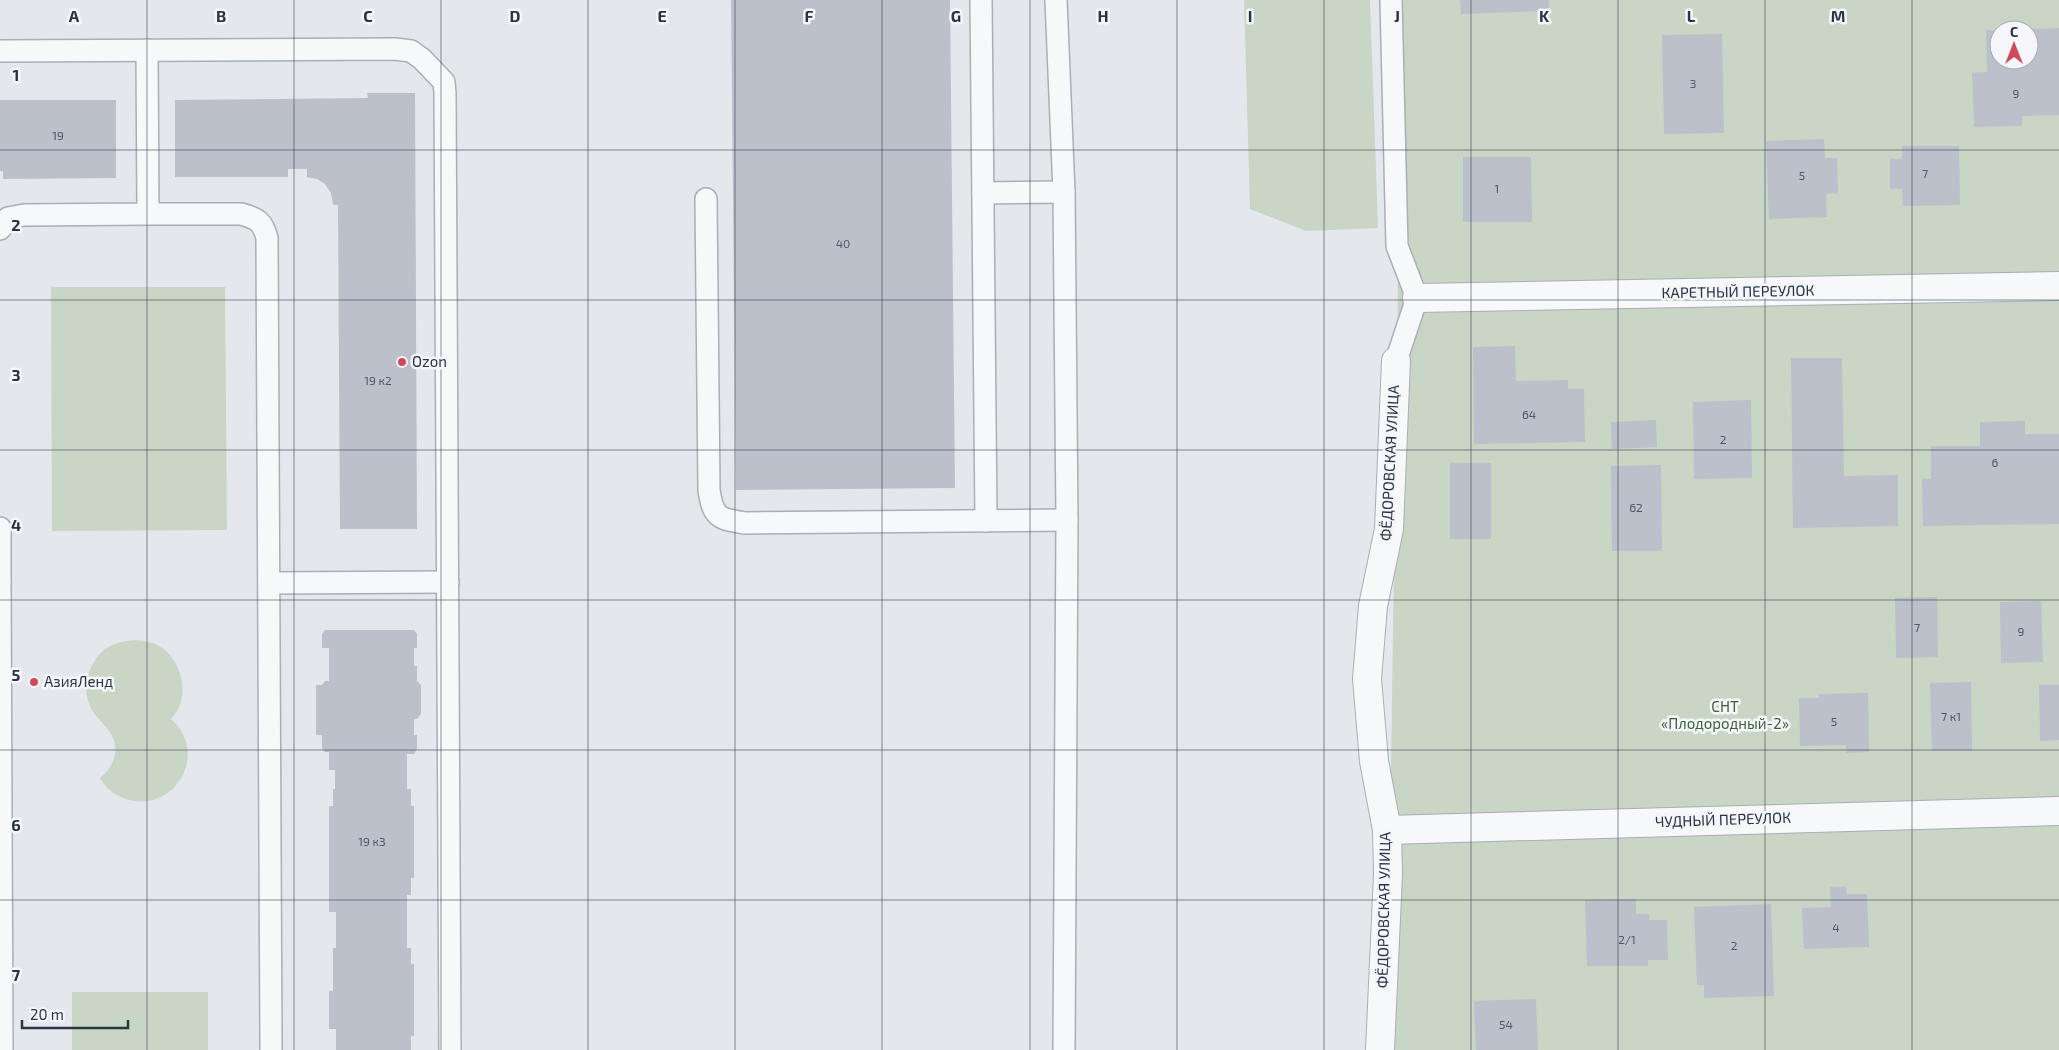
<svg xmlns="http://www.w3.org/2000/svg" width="2059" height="1050" viewBox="0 0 2059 1050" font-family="'Exo 2',sans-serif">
<rect width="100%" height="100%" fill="#e4e7ec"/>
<g fill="#c9d6c5" fill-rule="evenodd">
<path d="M 1244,0 L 1370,0 L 1378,228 L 1306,231 L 1250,209 Z"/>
<path d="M 1402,0 L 2059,0 L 2059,1050 L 1387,1050 ZM 1999,30 L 2029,30 L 2029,60 L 1999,60 Z"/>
<path d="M 51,287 L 225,287 L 227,530 L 52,531 Z"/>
<path d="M 134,640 C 145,641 155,642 164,649 C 184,666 190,699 171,719 C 211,754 173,817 123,798 C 113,794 105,787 100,778 C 117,764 121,744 106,727 C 100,720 94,715 90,706 C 81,687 89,662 105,649 C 114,643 124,641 134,640 Z"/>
<rect x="72" y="992" width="136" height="58"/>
</g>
<g fill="#bbc0ca">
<path d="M 731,0 L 950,0 L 955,488 L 736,490 Z"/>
<path d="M 1460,0 L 1549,0 L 1549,11 L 1461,14 Z"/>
<path d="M 2059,28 L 2059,115 L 2022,116 L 2022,126 L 1974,127 L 1972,73 L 1987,72 L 1986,30 L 1999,30 L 1999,60 L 2029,60 L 2029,29 Z"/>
<path d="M 1722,34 L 1724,133 L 1664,134 L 1662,35 Z"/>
<path d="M 367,93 L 415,93 L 417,529 L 340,529 L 338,205 L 333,205 L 331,193 L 325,184 L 317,179 L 307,177 L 307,169 L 288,169 L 288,177 L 175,177 L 175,100 L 368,98 Z"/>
<path d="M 0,100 L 116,100 L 116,178 L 3,179 L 3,171 L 0,171 Z"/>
<path d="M 1824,139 L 1825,158 L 1837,158 L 1838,193 L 1826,194 L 1827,217 L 1769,219 L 1766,141 Z"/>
<path d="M 1902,146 L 1959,146 L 1960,205 L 1903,206 L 1902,189 L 1890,189 L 1890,159 L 1902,159 Z"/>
<path d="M 1463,157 L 1531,157 L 1532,222 L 1463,222 Z"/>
<path d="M 1515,346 L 1516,381 L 1568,380 L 1568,389 L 1584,389 L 1585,442 L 1474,444 L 1473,347 Z"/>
<path d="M 1791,358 L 1842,358 L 1844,476 L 1898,475 L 1898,526 L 1793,528 Z"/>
<path d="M 1751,400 L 1752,478 L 1694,479 L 1693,402 Z"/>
<path d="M 1656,420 L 1657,447 L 1612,449 L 1611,422 Z"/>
<path d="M 2025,421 L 2025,434 L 2059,434 L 2059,524 L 1923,526 L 1922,479 L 1931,479 L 1931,446 L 1980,446 L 1980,422 Z"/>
<rect x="1450" y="463" width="41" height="76"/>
<path d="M 1661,465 L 1662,551 L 1612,551 L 1611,466 Z"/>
<path d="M 1937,597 L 1938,657 L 1896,658 L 1895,598 Z"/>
<path d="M 2041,601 L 2043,662 L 2001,663 L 2000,602 Z"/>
<path d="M 325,630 L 414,630 L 417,634 L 417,648 L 414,648 L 414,666 L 417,666 L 417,681 L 421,685 L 421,714 L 417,719 L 414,719 L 414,735 L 417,735 L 417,749 L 414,754 L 407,754 L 407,789 L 411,789 L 411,806 L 414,806 L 414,878 L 411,878 L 411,895 L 407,895 L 407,948 L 411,948 L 411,964 L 414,964 L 414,1036 L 411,1036 L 411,1050 L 336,1050 L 336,1029 L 329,1029 L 329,991 L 333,991 L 333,948 L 336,948 L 336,912 L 329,912 L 329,806 L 333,806 L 333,789 L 335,789 L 335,770 L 329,770 L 329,752 L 325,752 L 322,748 L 322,735 L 316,735 L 316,685 L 322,685 L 325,681 L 329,681 L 329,648 L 322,648 L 322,634 Z"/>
<path d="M 1971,682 L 1972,751 L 1932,751 L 1930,683 Z"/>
<path d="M 2039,685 L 2059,685 L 2059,740 L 2040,741 Z"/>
<path d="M 1868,693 L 1869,752 L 1846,753 L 1846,745 L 1800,746 L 1799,698 L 1819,698 L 1819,694 Z"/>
<path d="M 1830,887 L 1846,887 L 1847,894 L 1867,894 L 1869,947 L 1804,949 L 1802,908 L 1831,907 Z"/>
<path d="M 1636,899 L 1636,914 L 1649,914 L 1649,920 L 1667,920 L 1668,960 L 1648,960 L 1648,966 L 1587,966 L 1585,900 Z"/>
<path d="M 1771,904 L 1774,996 L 1704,998 L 1704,985 L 1697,985 L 1694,907 Z"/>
<path d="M 1536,999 L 1538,1050 L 1476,1050 L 1474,1001 Z"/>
</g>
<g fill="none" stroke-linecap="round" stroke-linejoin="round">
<defs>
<g id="lane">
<path d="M 981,0 L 986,521"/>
<path d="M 1056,0 L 1064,192 L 1067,520 L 1064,1050"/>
<path d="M 1391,0 L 1397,246 L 1417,298 L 1396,361"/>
<path d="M 0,51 L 395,49 L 411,51 L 422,59 L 444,82 L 445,93 L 450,1050"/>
<path d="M 983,193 L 1064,192"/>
<path d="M 706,199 L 709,490 C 713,517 718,519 745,523 L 1067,520"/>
<path d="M 148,214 L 241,214 C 257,218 263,222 267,238 L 271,1050"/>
<path d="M 0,229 L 8,218 L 24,215 L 148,214 L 147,50"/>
<path d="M 0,528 L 0,582"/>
<path d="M 0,582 L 2,1050"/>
<path d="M 269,583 L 448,582"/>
</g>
<g id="street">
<path d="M 1417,298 L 2059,286"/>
<path d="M 1387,830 L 2059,811"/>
<path d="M 1380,1050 L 1388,874 L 1387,830 L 1374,761 L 1367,679 L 1373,606 L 1389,529 L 1396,361"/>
</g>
</defs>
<use href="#lane" stroke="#a9aeb7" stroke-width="24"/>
<use href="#street" stroke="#a9aeb7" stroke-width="30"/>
<use href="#lane" stroke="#f7f8fa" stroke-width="21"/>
<use href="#street" stroke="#f7f8fa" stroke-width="28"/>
</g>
<path fill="none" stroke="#2b3445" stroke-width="1" stroke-opacity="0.55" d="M 147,0 L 147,1050M 294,0 L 294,1050M 441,0 L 441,1050M 588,0 L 588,1050M 735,0 L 735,1050M 882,0 L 882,1050M 1030,0 L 1030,1050M 1177,0 L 1177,1050M 1324,0 L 1324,1050M 1471,0 L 1471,1050M 1618,0 L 1618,1050M 1765,0 L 1765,1050M 1912,0 L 1912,1050M 0,150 L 2059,150M 0,300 L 2059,300M 0,450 L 2059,450M 0,600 L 2059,600M 0,750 L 2059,750M 0,900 L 2059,900"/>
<g fill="#d1495b" stroke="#f4f6f9" stroke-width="2">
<circle cx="402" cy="362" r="5"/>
<circle cx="34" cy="682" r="5"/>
</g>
<g text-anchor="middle" stroke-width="5" stroke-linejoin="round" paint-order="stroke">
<g font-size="12" fill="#4f5766">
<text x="1693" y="88">3</text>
<text x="2016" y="98">9</text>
<text x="58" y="140">19</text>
<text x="1925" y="178">7</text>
<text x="1802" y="180">5</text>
<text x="1497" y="193">1</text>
<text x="843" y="248">40</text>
<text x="378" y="385">19 к2</text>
<text x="1529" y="419">64</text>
<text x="1723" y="444">2</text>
<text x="1995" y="467">6</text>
<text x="1636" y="512">62</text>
<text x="1917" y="632">7</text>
<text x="2021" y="636">9</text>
<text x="1951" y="721">7 к1</text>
<text x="1834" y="726">5</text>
<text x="372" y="846">19 к3</text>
<text x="1836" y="932">4</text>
<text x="1627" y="944">2/1</text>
<text x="1734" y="950">2</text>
<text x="1506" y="1029">54</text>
</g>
<g font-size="15" fill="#2b3445" stroke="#f4f6f9">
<text transform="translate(1738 292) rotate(-1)" y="5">КАРЕТНЫЙ ПЕРЕУЛОК</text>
<text transform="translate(1390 463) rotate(-87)" y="5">ФЁДОРОВСКАЯ УЛИЦА</text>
<text transform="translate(1723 820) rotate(-2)" y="5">ЧУДНЫЙ ПЕРЕУЛОК</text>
<text transform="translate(1384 910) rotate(-89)" y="5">ФЁДОРОВСКАЯ УЛИЦА</text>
</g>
<g font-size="15" fill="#2b3445" stroke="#f4f6f9" text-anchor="start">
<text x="412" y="367">Ozon</text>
<text x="44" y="687">АзияЛенд</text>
</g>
<g font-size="15" fill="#3f6138" stroke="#f4f6f9">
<text x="1725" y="712">СНТ<tspan x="1725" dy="17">«Плодородный-2»</tspan></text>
</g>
</g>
<g font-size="16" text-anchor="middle" font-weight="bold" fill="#2b3445" stroke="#f4f6f9" stroke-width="5" stroke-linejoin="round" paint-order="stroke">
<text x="74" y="22">A</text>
<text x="221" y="22">B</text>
<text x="368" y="22">C</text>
<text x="515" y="22">D</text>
<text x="662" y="22">E</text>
<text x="809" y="22">F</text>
<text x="956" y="22">G</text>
<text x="1103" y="22">H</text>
<text x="1250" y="22">I</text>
<text x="1397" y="22">J</text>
<text x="1544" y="22">K</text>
<text x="1691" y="22">L</text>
<text x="1838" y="22">M</text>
<text x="16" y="81">1</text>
<text x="16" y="231">2</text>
<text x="16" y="381">3</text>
<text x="16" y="531">4</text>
<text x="16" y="681">5</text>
<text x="16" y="831">6</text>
<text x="16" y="981">7</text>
</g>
<g transform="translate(2014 45)"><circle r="24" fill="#f4f6f9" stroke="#a4a8b1"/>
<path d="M0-4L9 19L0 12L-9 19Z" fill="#d1495b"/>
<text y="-8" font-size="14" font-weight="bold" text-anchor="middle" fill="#2b3445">С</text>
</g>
<path d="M22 1020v8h106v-8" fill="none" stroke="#2b3445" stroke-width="2.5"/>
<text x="30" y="1020" font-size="15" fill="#2b3445" stroke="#f4f6f9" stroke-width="4" paint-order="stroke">20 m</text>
</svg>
